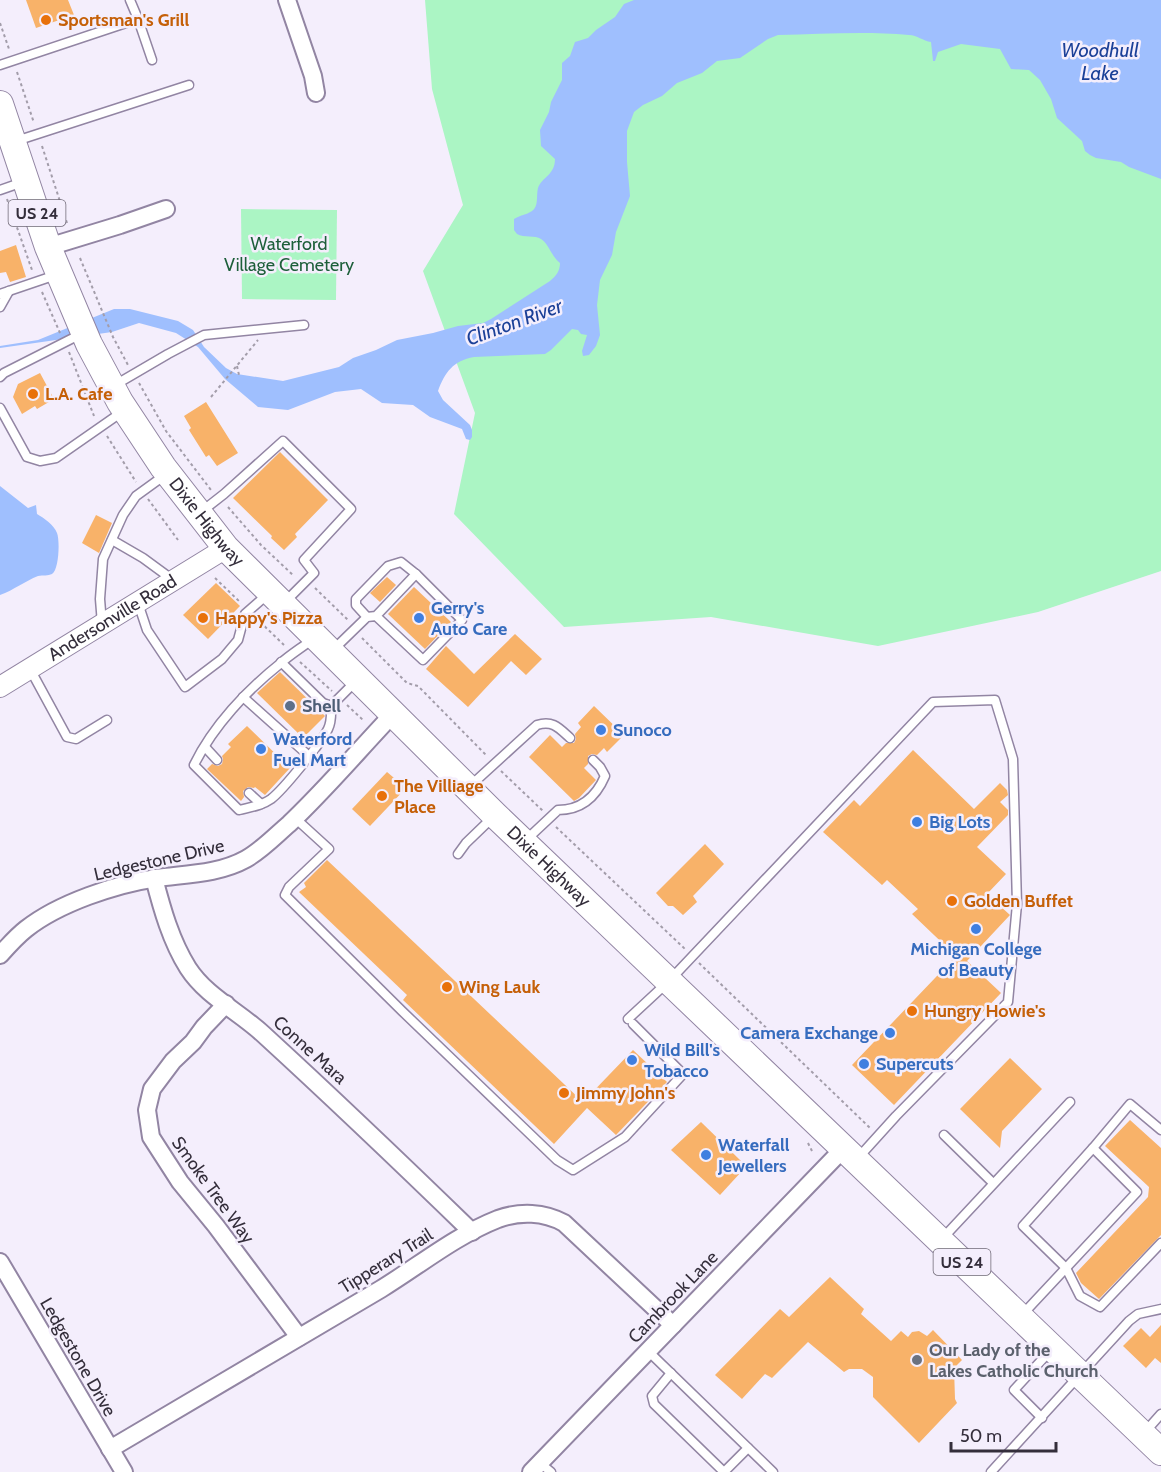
<svg xmlns="http://www.w3.org/2000/svg" width="1161" height="1472" viewBox="0 0 1161 1472" font-family="Cabin,sans-serif">
<rect width="100%" height="100%" fill="#f4eefc"/>
<g fill="#abf5c4">
<path d="M 425,0 L 1161,0 L 1161,571 L 1038,612 L 878,646 L 711,617 L 564,627 L 454,514 L 475,413 L 423,271 L 463,205 L 432,89 Z"/>
<path d="M 241,209 L 337,210 L 336,300 L 242,299 Z"/>
</g>
<g fill="#9fbffe">
<path d="M 634,0 L 1161,0 L 1161,179 L 1129,167 L 1121,162 L 1096,158 L 1090,155 L 1085,151 L 1082,141 L 1057,118 L 1051,99 L 1040,80 L 1029,70 L 1011,69 L 1000,49 L 961,44 L 938,52 L 935,61 L 933,61 L 931,42 C 923,41 917,35 909,35 C 866,31 822,34 778,35 L 768,39 L 740,58 L 717,61 L 702,73 L 677,83 L 662,96 L 643,105 L 634,112 L 627,131 L 627,162 L 630,196 L 616,232 L 612,255 L 600,280 L 597,305 L 600,335 L 596,346 L 589,355 L 583,356 L 582,351 L 587,335 L 581,334 L 578,330 L 572,329 L 551,350 L 545,354 L 474,357 C 453,361 445,372 438,391 L 443,400 L 470,425 L 472,430 L 472,437 L 470,440 L 466,439 L 462,429 L 430,417 L 413,405 L 382,403 L 361,389 L 335,392 L 288,410 L 258,407 L 225,379 L 198,347 L 176,333 L 139,323 L 112,332 L 0,348 L 0,346 L 38,340 L 114,309 L 130,309 L 178,321 L 193,330 L 204,347 L 226,368 L 237,374 L 283,381 L 339,367 L 353,358 L 376,350 L 397,340 L 433,333 L 458,326 L 483,323 L 491,319 L 550,281 C 556,276 560,271 560,263 C 551,256 549,244 541,239 C 535,235 524,238 517,234 L 514,230 L 514,219 C 520,215 526,215 532,211 C 539,206 536,196 538,188 C 542,177 555,175 555,159 L 541,146 L 540,130 L 549,112 L 551,102 L 562,80 L 562,63 L 570,56 L 575,42 L 588,38 L 596,30 L 615,17 L 624,4 Z"/>
<path d="M 0,486 L 28,508 L 36,505 L 37,514 C 44,518 54,525 57,533 C 60,540 59,570 52,574 C 48,576 43,575 38,576 C 25,581 14,590 0,595 Z"/>
</g>
<g fill="#f8b269">
<path d="M 26,0 L 68,0 L 74,15 L 36,28 Z"/>
<path d="M 16,245 L 26,277 L 10,282 L 6,272 L 0,273 L 0,251 Z"/>
<path d="M 40,373 L 54,399 L 37,409 L 35,406 L 22,414 L 13,397 L 18,384 Z"/>
<path d="M 206,402 L 238,453 L 217,466 L 209,455 L 206,457 L 189,430 L 191,428 L 184,416 Z"/>
<path d="M 280,452 L 328,500 L 295,534 L 297,537 L 284,550 L 271,538 L 272,536 L 233,498 Z"/>
<path d="M 96,515 L 112,523 L 99,553 L 82,543 Z"/>
<path d="M 387,577 L 396,585 L 380,602 L 370,593 Z"/>
<path d="M 216,583 L 240,606 L 208,639 L 183,615 Z"/>
<path d="M 414,587 L 451,622 L 425,649 L 388,614 Z"/>
<path d="M 515,634 L 542,659 L 526,675 L 511,661 L 468,707 L 426,669 L 446,646 L 474,674 Z"/>
<path d="M 280,672 L 325,716 L 303,738 L 257,693 Z"/>
<path d="M 594,706 L 624,735 L 607,752 L 604,748 L 597,755 L 592,754 L 588,756 L 588,764 L 584,768 L 596,780 L 579,798 L 574,801 L 529,757 L 550,735 L 562,747 L 566,743 L 574,743 L 576,739 L 575,734 L 581,727 L 578,723 Z"/>
<path d="M 247,726 L 290,768 L 265,795 L 255,787 L 254,788 L 248,787 L 243,791 L 244,797 L 241,801 L 207,769 L 212,764 L 218,766 L 222,764 L 223,759 L 222,756 L 231,747 L 228,744 Z"/>
<path d="M 913,750 L 974,809 L 1000,783 L 1007,790 L 1008,795 L 1000,802 L 1008,810 L 1008,815 L 977,847 L 1006,874 L 987,894 L 1010,915 L 967,961 L 1001,993 L 894,1105 L 852,1065 L 956,956 L 912,914 L 918,909 L 887,880 L 882,885 L 823,832 L 854,800 L 860,806 Z"/>
<path d="M 387,772 L 406,788 L 370,826 L 352,809 Z"/>
<path d="M 705,844 L 724,864 L 693,896 L 697,902 L 683,915 L 673,906 L 668,906 L 656,893 Z"/>
<path d="M 327,860 L 583,1102 L 633,1050 L 667,1082 L 616,1135 L 587,1108 L 554,1144 L 403,1000 L 407,995 L 299,892 L 306,887 L 304,883 Z"/>
<path d="M 1010,1058 L 1042,1089 L 1002,1131 L 1000,1148 L 960,1109 Z"/>
<path d="M 1130,1120 L 1161,1148 L 1161,1235 L 1099,1299 L 1081,1283 L 1076,1273 L 1148,1197 L 1149,1187 L 1105,1146 Z"/>
<path d="M 701,1122 L 741,1161 L 742,1171 L 720,1195 L 671,1150 Z"/>
<path d="M 830,1277 L 864,1309 L 861,1314 L 891,1341 L 901,1331 L 908,1337 L 912,1332 L 919,1331 L 927,1336 L 933,1330 L 962,1360 L 954,1368 L 955,1399 L 957,1403 L 919,1443 L 873,1397 L 873,1377 L 862,1369 L 849,1369 L 844,1372 L 808,1342 L 772,1378 L 765,1374 L 742,1399 L 715,1375 L 780,1309 L 789,1317 Z"/>
<path d="M 1161,1325 L 1161,1363 L 1155,1358 L 1146,1368 L 1123,1346 L 1141,1328 L 1150,1337 Z"/>
</g>
<g fill="none" stroke-linecap="round" stroke-linejoin="round">
<defs>
<g id="service">
<path d="M 138,19 L 152,60"/>
<path d="M 0,65 L 138,19 L 130,0"/>
<path d="M 16,141 L 189,85"/>
<path d="M 0,190 L 23,182"/>
<path d="M 0,294 L 56,275"/>
<path d="M 0,307 L 9,291"/>
<path d="M 0,377 L 4,373 L 81,334"/>
<path d="M 115,385 L 168,354 L 204,335 L 304,325"/>
<path d="M 0,408 L 27,457 L 40,461 L 56,458 L 122,412"/>
<path d="M 201,512 L 224,494 L 283,441 L 351,509 L 304,560 L 314,573 L 284,603"/>
<path d="M 112,540 L 143,558 L 173,580"/>
<path d="M 138,603 L 147,630 L 185,687 L 222,659 L 238,640 L 245,614 L 269,593"/>
<path d="M 367,617 L 356,605 L 356,599 L 388,566 L 401,562 L 416,574"/>
<path d="M 102,624 L 100,599 L 103,559 L 123,515 L 136,496 L 165,475"/>
<path d="M 314,638 C 303,647 291,654 281,663 C 247,690 213,726 194,765 L 239,810 C 251,807 261,806 271,799 C 283,790 321,743 328,729 C 332,721 331,714 331,706 L 357,680"/>
<path d="M 333,650 L 367,617 L 376,616 L 416,574 L 462,620 L 423,660 L 376,616"/>
<path d="M 281,662 L 323,703 L 331,706"/>
<path d="M 30,669 L 67,737 L 76,739 L 107,720"/>
<path d="M 243,697 L 309,756"/>
<path d="M 205,747 L 217,760"/>
<path d="M 469,787 L 537,725 C 553,720 559,728 570,738"/>
<path d="M 249,793 L 261,804"/>
<path d="M 295,818 L 329,849 L 289,887 L 285,895 L 402,1011 L 557,1160 L 573,1170 L 625,1137 L 683,1074 L 633,1024"/>
<path d="M 526,840 L 558,810 C 581,810 596,797 605,776 L 600,767 L 593,760"/>
<path d="M 458,854 L 466,843 L 493,817"/>
<path d="M 628,1019 L 669,981 L 933,702 L 995,700 L 1013,759 L 1017,904 L 1008,1002 L 896,1116 L 858,1158"/>
<path d="M 1161,1130 L 1130,1104 L 1093,1148 L 1023,1226 L 1066,1268 L 1080,1296 L 1100,1307 L 1161,1243"/>
<path d="M 944,1135 L 993,1183"/>
<path d="M 942,1239 L 1070,1102"/>
<path d="M 1022,1315 L 1137,1192 L 1093,1148"/>
<path d="M 648,1351 L 773,1472"/>
<path d="M 671,1373 L 652,1396 L 654,1404 L 724,1472"/>
<path d="M 1042,1418 L 1014,1390 L 1050,1351"/>
<path d="M 1145,1432 L 1161,1414"/>
<path d="M 540,1463 L 551,1472"/>
<path d="M 724,1472 L 748,1448"/>
<path d="M 991,1472 L 1129,1321 L 1138,1314 L 1161,1309"/>
</g>
<g id="minor">
<path d="M 287,0 L 313,76 L 316,93"/>
<path d="M 48,247 L 120,225 L 166,209"/>
<path d="M 154,878 C 162,909 171,941 188,968 C 206,996 238,1011 263,1034 C 334,1099 403,1165 472,1232"/>
<path d="M 0,955 C 8,946 17,936 26,929 C 59,903 116,884 157,878 C 187,874 219,874 246,859 C 262,850 275,836 289,824 C 325,790 358,751 393,714"/>
<path d="M 226,1004 L 204,1027 L 193,1042 L 173,1061 L 152,1089 L 147,1110 L 151,1137 L 180,1182 L 216,1226 L 299,1337"/>
<path d="M 0,1262 L 124,1472"/>
<path d="M 110,1449 C 200,1396 290,1342 381,1289 C 420,1265 455,1236 498,1219 C 520,1211 544,1212 564,1223 L 673,1325"/>
<path d="M 531,1472 L 843,1149"/>
</g>
<g id="tertiary">
<path id="s1" d="M 0,687 L 226,548"/>
</g>
<g id="primary">
<path id="s2" d="M 0,104 L 48,247 L 89,344 L 120,402 L 163,467 L 226,548 L 495,815 L 1161,1452"/>
</g>
</defs>
<use href="#service" stroke="#9285a3" stroke-width="11"/>
<use href="#minor" stroke="#9285a3" stroke-width="20"/>
<use href="#tertiary" stroke="#9285a3" stroke-width="22"/>
<use href="#primary" stroke="#9285a3" stroke-width="28"/>
<g stroke="#a39daa" stroke-width="2" stroke-dasharray="3 3" stroke-linecap="butt">
<path d="M 0,23 L 9,49"/>
<path d="M 17,72 L 34,123"/>
<path d="M 42,146 L 67,223"/>
<path d="M 7,199 L 32,270"/>
<path d="M 80,258 L 113,337 L 128,365"/>
<path d="M 42,292 L 60,333"/>
<path d="M 69,352 L 94,416"/>
<path d="M 237,366 L 239,375"/>
<path d="M 139,383 L 166,431 L 211,490"/>
<path d="M 211,397 L 258,340"/>
<path d="M 107,436 L 136,482"/>
<path d="M 148,499 L 178,540"/>
<path d="M 228,507 L 261,545 L 294,576"/>
<path d="M 215,578 L 241,603"/>
<path d="M 315,588 L 349,621"/>
<path d="M 256,618 L 284,645"/>
<path d="M 362,638 L 407,683 L 418,686 L 487,756"/>
<path d="M 300,662 L 332,691"/>
<path d="M 347,705 L 364,721"/>
<path d="M 501,771 L 543,811"/>
<path d="M 556,827 L 685,949"/>
<path d="M 699,963 L 870,1128"/>
<path d="M 808,1143 L 812,1151"/>
</g>
<use href="#service" stroke="#fff" stroke-width="8"/>
<use href="#minor" stroke="#fff" stroke-width="16"/>
<use href="#tertiary" stroke="#fff" stroke-width="20"/>
<use href="#primary" stroke="#fff" stroke-width="26"/>
</g>
<g fill="#e8710a" stroke="#f4eefc" stroke-width="2">
<circle cx="46" cy="20" r="6"/>
<circle cx="33" cy="394" r="6"/>
<circle cx="203" cy="618" r="6"/>
<circle cx="382" cy="796" r="6"/>
<circle cx="952" cy="901" r="6"/>
<circle cx="447" cy="987" r="6"/>
<circle cx="912" cy="1011" r="6"/>
<circle cx="564" cy="1093" r="6"/>
</g>
<g fill="#3f7fe0" stroke="#f4eefc" stroke-width="2">
<circle cx="419" cy="618" r="6"/>
<circle cx="601" cy="730" r="6"/>
<circle cx="261" cy="749" r="6"/>
<circle cx="917" cy="822" r="6"/>
<circle cx="976" cy="929" r="6"/>
<circle cx="890" cy="1033" r="6"/>
<circle cx="632" cy="1060" r="6"/>
<circle cx="864" cy="1064" r="6"/>
<circle cx="706" cy="1155" r="6"/>
</g>
<circle fill="#5c6f8a" stroke="#f4eefc" stroke-width="2" cx="290" cy="706" r="6"/>
<circle fill="#6b7280" stroke="#f4eefc" stroke-width="2" cx="917" cy="1360" r="6"/>
<g text-anchor="middle" stroke-width="5" stroke-linejoin="round" paint-order="stroke">
<g fill="#f4eefc" stroke="#6e6875" stroke-width="1.5">
<rect x="8.5" y="200" width="57" height="26" rx="4.5"/>
<rect x="933.5" y="1249" width="57" height="26" rx="4.5"/>
</g>
<g font-size="16" font-weight="bold" fill="#342e3b">
<text x="37" y="219">US 24</text>
<text x="962" y="1268">US 24</text>
</g>
<g font-size="18" font-weight="bold" fill="#c56008" stroke="#f4eefc" text-anchor="start">
<text x="58" y="26">Sportsman's Grill</text>
<text x="45" y="400">L.A. Cafe</text>
<text x="215" y="624">Happy's Pizza</text>
<text x="394" y="792">The Villiage<tspan x="394" dy="21">Place</tspan></text>
<text x="964" y="907">Golden Buffet</text>
<text x="459" y="993">Wing Lauk</text>
<text x="924" y="1017">Hungry Howie's</text>
<text x="576" y="1099">Jimmy John's</text>
</g>
<g font-size="18" fill="#1d5f3a" stroke="#f4eefc">
<text x="289" y="250">Waterford<tspan x="289" dy="21">Village Cemetery</tspan></text>
</g>
<g font-size="18" fill="#342e3b" stroke="#f4eefc">
<text dy="6" stroke="none"><textPath href="#s2" startOffset="470">Dixie Highway</textPath></text>
<text dy="6" stroke="none"><textPath href="#s1" startOffset="132">Andersonville Road</textPath></text>
<text transform="translate(159 860) rotate(-13)" y="6">Ledgestone Drive</text>
<text dy="6" stroke="none"><textPath href="#s2" startOffset="956">Dixie Highway</textPath></text>
<text transform="translate(310 1050) rotate(42)" y="6">Conne Mara</text>
<text transform="translate(213 1190) rotate(54)" y="6">Smoke Tree Way</text>
<text transform="translate(386 1261) rotate(-32)" y="6">Tipperary Trail</text>
<text transform="translate(673 1297) rotate(-46)" y="6">Cambrook Lane</text>
<text transform="translate(78 1357) rotate(60)" y="6">Ledgestone Drive</text>
</g>
<g font-size="18" font-weight="bold" fill="#366cbe" stroke="#f4eefc" text-anchor="start">
<text x="431" y="614">Gerry's<tspan x="431" dy="21">Auto Care</tspan></text>
<text x="613" y="736">Sunoco</text>
<text x="273" y="745">Waterford<tspan x="273" dy="21">Fuel Mart</tspan></text>
<text x="929" y="828">Big Lots</text>
<text x="976" y="955" text-anchor="middle">Michigan College<tspan x="976" dy="21">of Beauty</tspan></text>
<text x="878" y="1039" text-anchor="end">Camera Exchange</text>
<text x="644" y="1056">Wild Bill's<tspan x="644" dy="21">Tobacco</tspan></text>
<text x="876" y="1070">Supercuts</text>
<text x="718" y="1151">Waterfall<tspan x="718" dy="21">Jewellers</tspan></text>
</g>
<g font-size="18" font-weight="bold" fill="#4e5e75" stroke="#f4eefc" text-anchor="start">
<text x="302" y="712">Shell</text>
</g>
<g font-size="18" font-weight="bold" fill="#5b616d" stroke="#f4eefc" text-anchor="start">
<text x="929" y="1356">Our Lady of the<tspan x="929" dy="21">Lakes Catholic Church</tspan></text>
</g>
<g font-size="20" font-style="italic" fill="#1b4098" stroke="#f4eefc">
<text x="1100" y="57">Woodhull<tspan x="1100" dy="23">Lake</tspan></text>
<text transform="translate(514 322) rotate(-20)" y="7">Clinton River</text>
</g>
</g>
<path d="M951 1442v9h105v-9" fill="none" stroke="#342e3b" stroke-width="3"/>
<text x="960" y="1442" font-size="18" fill="#342e3b" stroke="#f4eefc" stroke-width="4.5" paint-order="stroke">50 m</text>
</svg>
